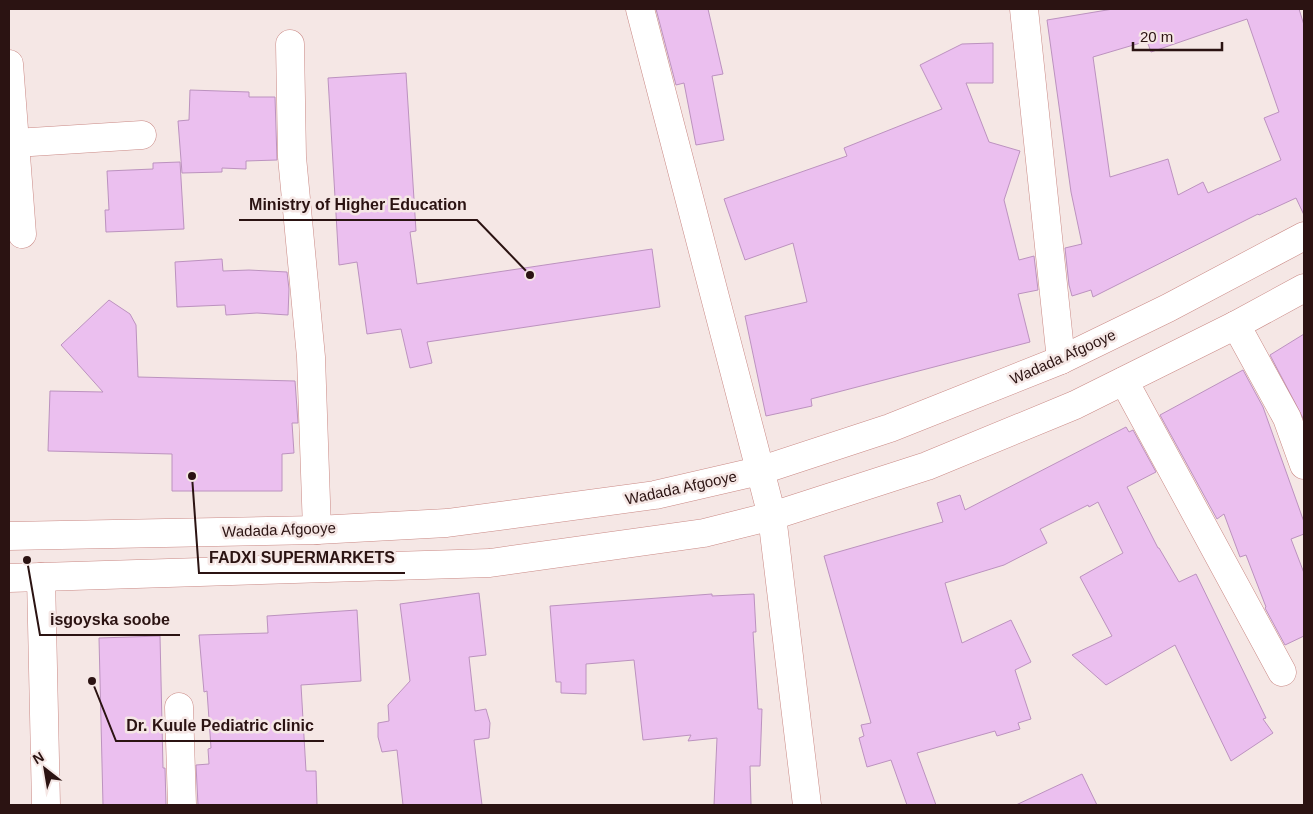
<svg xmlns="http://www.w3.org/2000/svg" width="1313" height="814" viewBox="0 0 1313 814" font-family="Arial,sans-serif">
<rect width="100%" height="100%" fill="#f5e7e5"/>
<g fill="#ebbfef" stroke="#bc92bf" fill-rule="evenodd">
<path d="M 656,9 L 708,9 L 723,74 L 712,76 L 724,140 L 696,145 L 684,83 L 676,85 Z"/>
<path d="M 1113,9 L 1299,9 L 1304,25 L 1304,215 L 1296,198 L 1259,215 L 1258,214 L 1093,297 L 1091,290 L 1072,296 L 1069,285 L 1065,248 L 1082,244 L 1071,192 L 1047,20 ZM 1247,19 L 1279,112 L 1264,118 L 1281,160 L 1208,193 L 1203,182 L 1178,195 L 1168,159 L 1110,177 L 1093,57 L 1147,41 L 1151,52 Z"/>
<path d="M 993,43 L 993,83 L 966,83 L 989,142 L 1020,151 L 1004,200 L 1019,260 L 1034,256 L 1038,290 L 1018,294 L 1030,342 L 811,399 L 812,406 L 766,416 L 745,316 L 807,302 L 793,243 L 745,260 L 724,199 L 847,156 L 844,148 L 942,109 L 920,65 L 962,44 Z"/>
<path d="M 406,73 L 416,231 L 410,232 L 417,284 L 652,249 L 660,307 L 427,342 L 432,363 L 410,368 L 401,329 L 367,334 L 357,262 L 339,265 L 328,78 Z"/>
<path d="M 190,90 L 249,92 L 249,97 L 275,97 L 277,160 L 246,161 L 246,169 L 222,168 L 222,172 L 182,173 L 178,121 L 189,120 Z"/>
<path d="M 180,162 L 184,229 L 106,232 L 105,210 L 109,210 L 107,171 L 153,169 L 153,163 Z"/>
<path d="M 222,259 L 223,271 L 249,270 L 287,272 L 289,289 L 288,315 L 257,313 L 226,315 L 225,305 L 177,307 L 175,262 Z"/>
<path d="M 109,300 L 130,314 L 136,325 L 138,377 L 295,381 L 298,423 L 292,423 L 294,453 L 282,454 L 282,491 L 172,491 L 172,454 L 48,451 L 50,391 L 103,392 L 61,345 Z"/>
<path d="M 1304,334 L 1304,420 L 1270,355 Z"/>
<path d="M 1243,370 L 1263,407 L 1304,522 L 1304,534 L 1291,539 L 1304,573 L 1304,636 L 1285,645 L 1265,608 L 1266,607 L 1246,555 L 1240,557 L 1224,514 L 1217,519 L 1160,415 Z"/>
<path d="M 1126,427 L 1129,432 L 1133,430 L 1156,472 L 1127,487 L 1158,548 L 1159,548 L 1179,582 L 1196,574 L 1266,718 L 1263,719 L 1273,733 L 1231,761 L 1175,645 L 1106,685 L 1072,655 L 1112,636 L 1080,577 L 1123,553 L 1098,502 L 1089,507 L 1088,505 L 1040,529 L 1047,543 L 1004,565 L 945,583 L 962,643 L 1011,620 L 1031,662 L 1015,670 L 1031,719 L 1018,723 L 1020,729 L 997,736 L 995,731 L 917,753 L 936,805 L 907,805 L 891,760 L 867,767 L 859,738 L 864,736 L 861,725 L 871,723 L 824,556 L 943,522 L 937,503 L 960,495 L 965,510 Z"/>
<path d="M 479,593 L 486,655 L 469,657 L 475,711 L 486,709 L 490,723 L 489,738 L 474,740 L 482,805 L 403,805 L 397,750 L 382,752 L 378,737 L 378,723 L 389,721 L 388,705 L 410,681 L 400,604 Z"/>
<path d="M 712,594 L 712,596 L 754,594 L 756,632 L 753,632 L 758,709 L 762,709 L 760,766 L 750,766 L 751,805 L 714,805 L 717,738 L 688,741 L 691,735 L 643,740 L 634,660 L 586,664 L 586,694 L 561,693 L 561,682 L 556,682 L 550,606 Z"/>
<path d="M 357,610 L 361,681 L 301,685 L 306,771 L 316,771 L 317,805 L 198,805 L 196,765 L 209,764 L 208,749 L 211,748 L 207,691 L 204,692 L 199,635 L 268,633 L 267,616 Z"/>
<path d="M 160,636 L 163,768 L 165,768 L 166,805 L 103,805 L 99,638 Z"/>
<path d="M 1082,774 L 1097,805 L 1016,805 Z"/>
</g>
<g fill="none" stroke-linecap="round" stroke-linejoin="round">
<defs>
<g id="minor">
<path d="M 640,9 L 772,516 L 807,805"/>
<path d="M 1024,9 L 1061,360"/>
<path d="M 290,44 L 292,157 L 311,357 L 317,530"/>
<path d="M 9,64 L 22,234"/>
<path d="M 15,143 L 142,135"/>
<path d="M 1236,325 L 1287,418 L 1304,465"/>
<path d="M 1124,381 L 1282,672"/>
<path d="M 41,577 L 46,805"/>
<path d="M 179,707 L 182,805"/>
</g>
<g id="highway">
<path d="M 9,536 L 317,530 L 447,523 L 655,495 L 759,471 L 890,428 L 1061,360 L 1168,308 L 1304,236"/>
<path d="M 9,578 L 490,563 L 704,533 L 772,516 L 927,466 L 1075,405 L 1236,325 L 1304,288"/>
</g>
</defs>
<use href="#minor" stroke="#ca8985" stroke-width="29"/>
<use href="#highway" stroke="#ca8985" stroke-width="29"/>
<use href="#minor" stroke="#fff" stroke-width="28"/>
<use href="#highway" stroke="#fff" stroke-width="28"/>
</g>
<g text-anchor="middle" stroke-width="5" stroke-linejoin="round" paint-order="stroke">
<g font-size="15" fill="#2b1312" stroke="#f5e7e5">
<text transform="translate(1063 357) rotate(-24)" y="5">Wadada Afgooye</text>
<text transform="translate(681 488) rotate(-12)" y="5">Wadada Afgooye</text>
<text transform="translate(279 530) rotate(-2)" y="5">Wadada Afgooye</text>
</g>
</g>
<path fill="none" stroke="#2b1312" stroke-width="2" d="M530 275L477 220H239M192 476L199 573H405M27 560L40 635H180M92 681L116 741H324"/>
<g fill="#2b1312" stroke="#f5e7e5" stroke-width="2">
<circle cx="530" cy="275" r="5"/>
<circle cx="192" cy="476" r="5"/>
<circle cx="27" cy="560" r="5"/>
<circle cx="92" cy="681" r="5"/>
</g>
<g font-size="16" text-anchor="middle" font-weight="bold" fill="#2b1312" stroke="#f5e7e5" stroke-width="5" stroke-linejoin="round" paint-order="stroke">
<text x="358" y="210">Ministry of Higher Education</text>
<text x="302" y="563">FADXI SUPERMARKETS</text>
<text x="110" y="625">isgoyska soobe</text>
<text x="220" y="731">Dr. Kuule Pediatric clinic</text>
</g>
<rect width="1313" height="814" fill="none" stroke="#2b1312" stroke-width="20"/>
<g transform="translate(45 769) rotate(329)" stroke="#f5e7e5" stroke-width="4" paint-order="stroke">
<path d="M0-4L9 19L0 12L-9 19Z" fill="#2b1312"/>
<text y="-8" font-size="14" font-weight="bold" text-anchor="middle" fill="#2b1312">N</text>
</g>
<path d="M1133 42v8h89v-8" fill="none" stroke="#2b1312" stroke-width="2.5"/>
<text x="1140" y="42" font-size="15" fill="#2b1312" stroke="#f5e7e5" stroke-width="4" paint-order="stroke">20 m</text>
</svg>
